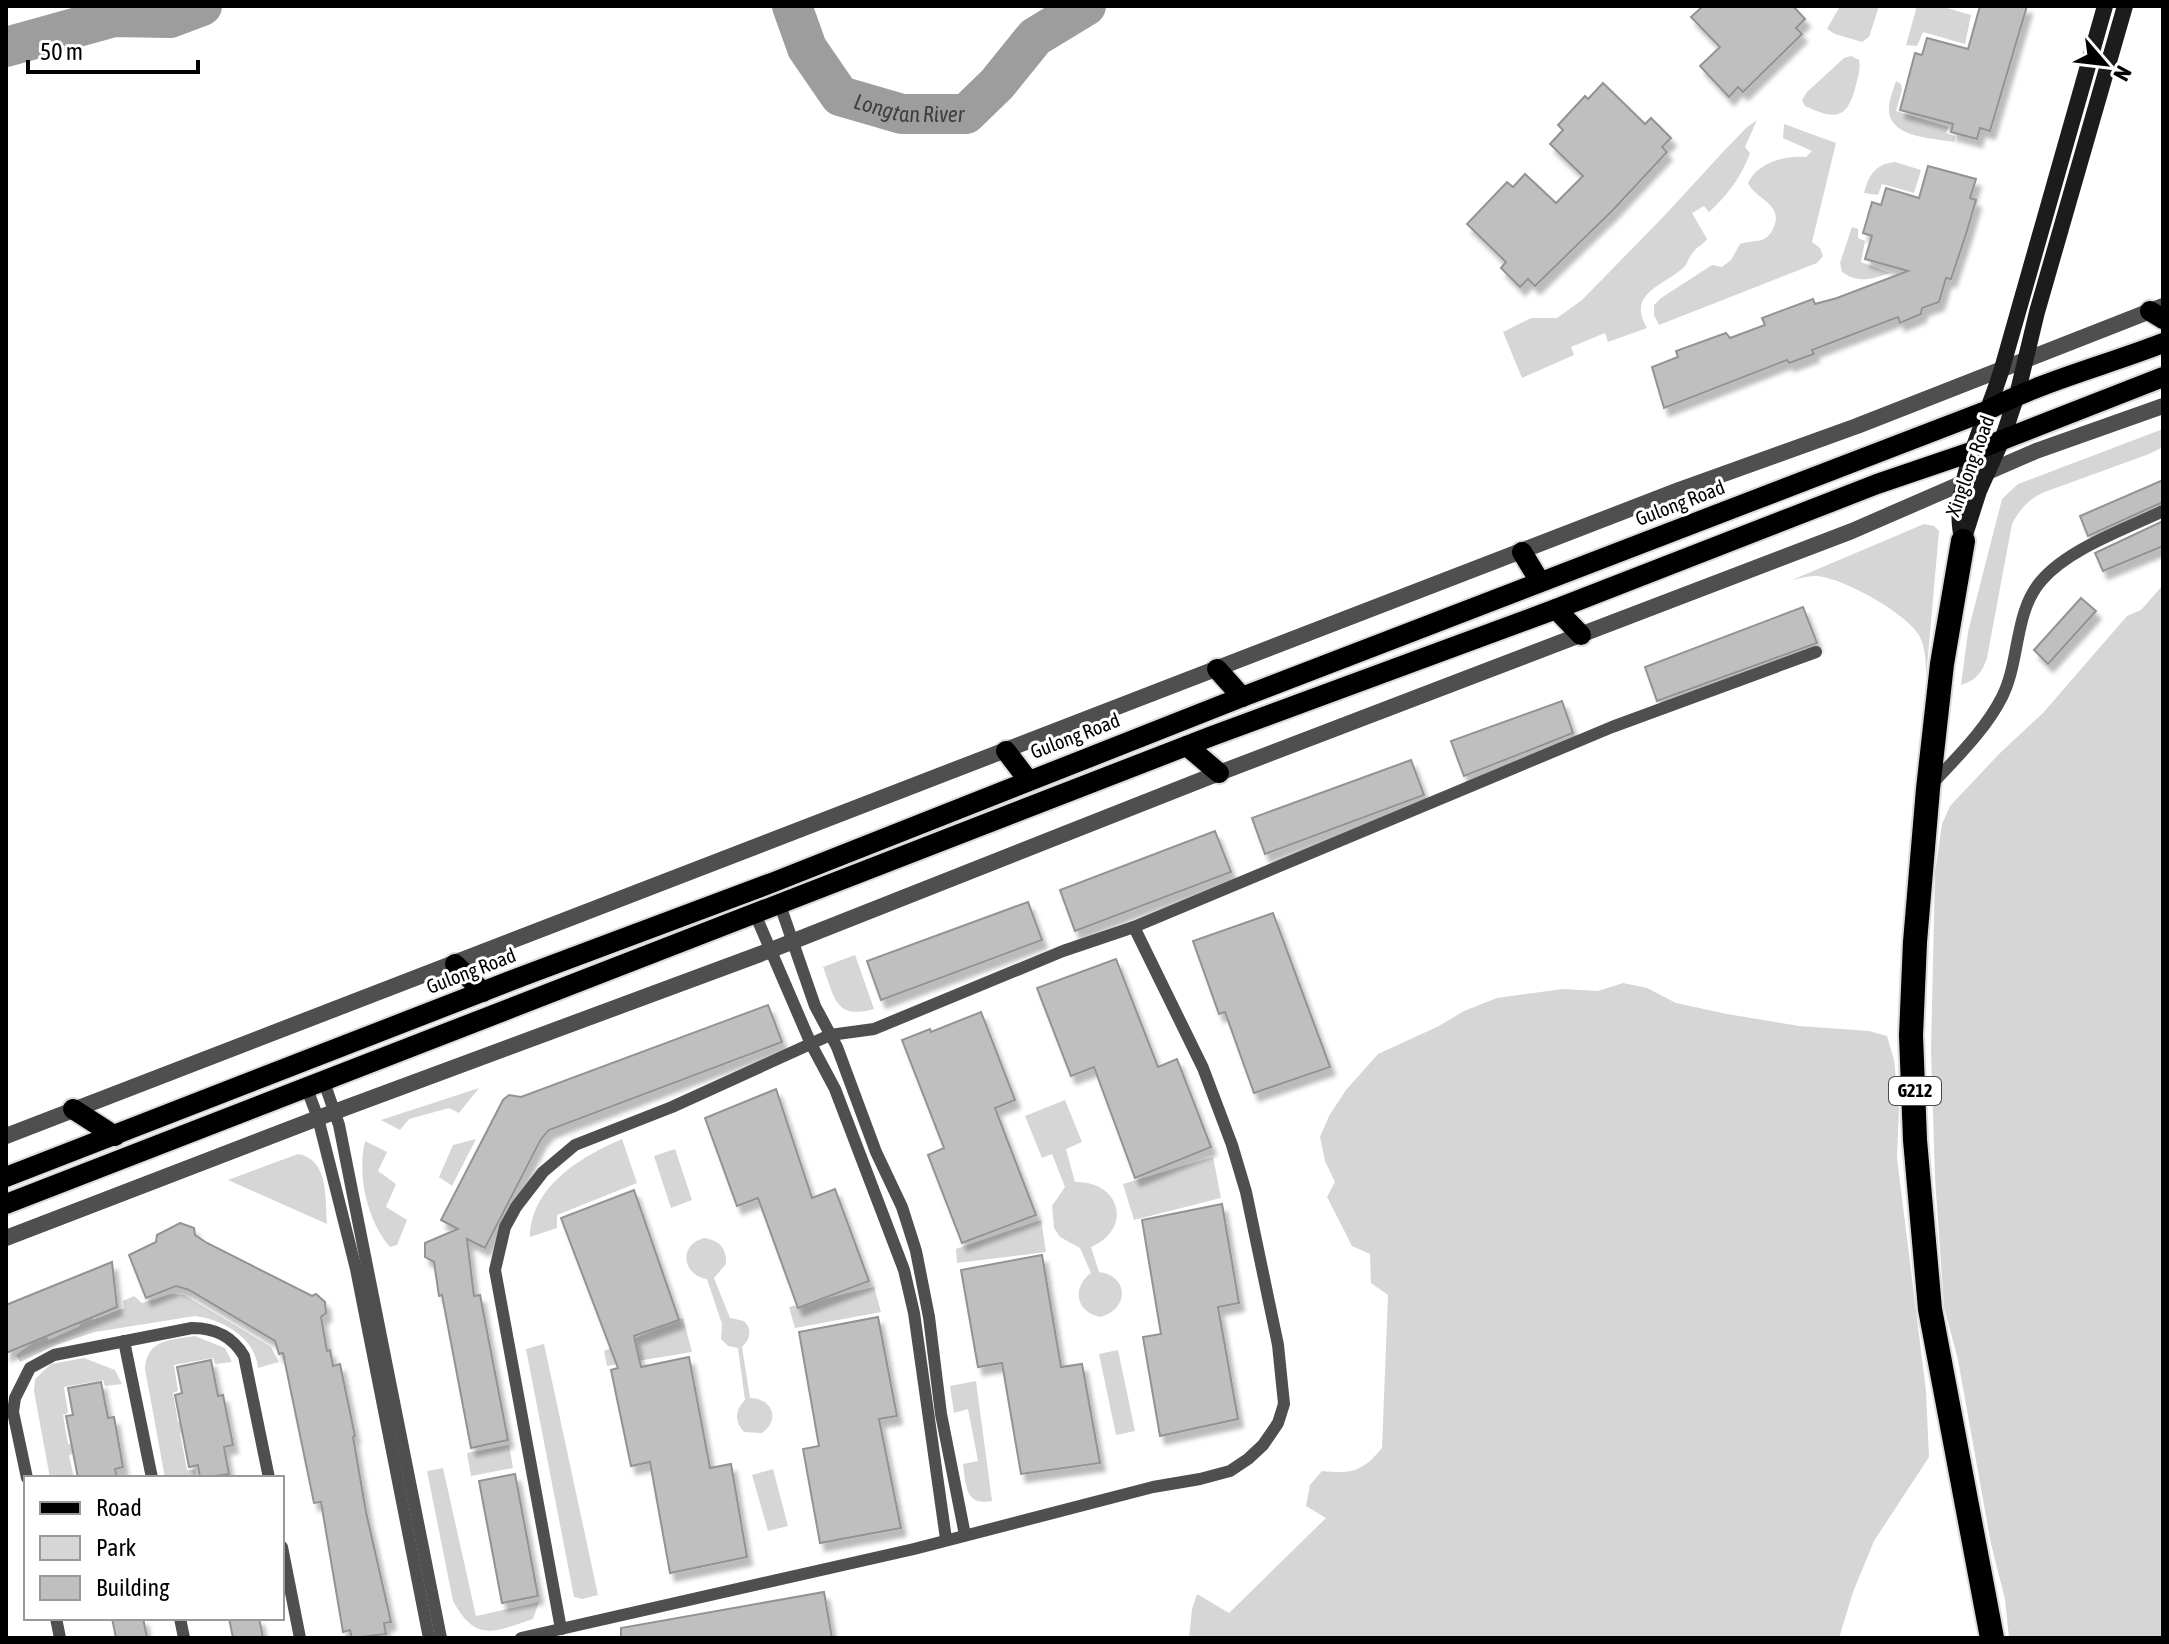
<svg xmlns="http://www.w3.org/2000/svg" width="2169" height="1644" viewBox="0 0 2169 1644" font-family="'Asap Condensed',sans-serif">
<defs>
<filter id="shadow"><feDropShadow dx="5" dy="8" stdDeviation="2" flood-color="#0004"/></filter>
</defs>
<rect width="100%" height="100%" fill="#fff"/>
<g fill="#d6d6d6">
<path d="M 1840,6 L 1879,6 L 1869,37 L 1862,42 L 1835,34 L 1827,29 Z"/>
<path d="M 1917,6 L 1940,6 L 1971,15 L 1965,44 L 1923,32 L 1917,46 L 1906,45 Z"/>
<path d="M 1851,56 L 1859,60 C 1861,69 1858,76 1856,85 C 1847,120 1836,120 1805,106 L 1802,100 L 1807,92 L 1844,58 Z"/>
<path d="M 1896,81 L 1901,84 L 1902,90 L 1896,111 L 1948,127 L 1946,133 L 1955,136 L 1954,142 C 1933,138 1892,138 1889,112 C 1888,102 1893,90 1896,81 Z"/>
<path d="M 1757,120 L 1745,147 L 1750,153 C 1742,176 1727,196 1709,212 L 1704,206 L 1692,213 L 1707,239 C 1703,245 1698,246 1694,251 C 1689,256 1688,263 1684,267 C 1664,286 1626,293 1647,328 L 1608,342 L 1605,333 L 1571,347 L 1574,355 L 1522,378 L 1503,332 L 1531,318 L 1557,318 L 1582,300 L 1665,215 L 1723,152 L 1746,128 Z"/>
<path d="M 1784,124 L 1836,143 L 1812,242 L 1820,248 L 1823,256 L 1817,263 L 1659,325 L 1654,315 L 1654,305 L 1661,298 L 1712,265 L 1722,267 L 1731,260 L 1740,244 C 1748,241 1757,242 1764,239 C 1768,237 1771,233 1773,229 C 1785,204 1756,200 1748,183 C 1757,163 1784,155 1806,157 L 1812,151 L 1783,138 Z"/>
<path d="M 1895,162 L 1921,170 L 1914,193 L 1882,184 L 1878,195 L 1864,193 C 1869,175 1875,164 1895,162 Z"/>
<path d="M 1852,227 L 1858,229 L 1858,238 L 1865,241 L 1861,262 L 1890,273 C 1871,279 1859,284 1842,272 L 1840,263 Z"/>
<path d="M 2163,429 L 2163,447 L 2149,454 L 2042,493 C 2027,501 2020,509 2012,524 L 1987,658 C 1982,673 1976,680 1961,685 L 1968,632 L 2002,499 L 2018,484 Z"/>
<path d="M 1924,524 L 1934,526 L 1939,531 L 1926,678 C 1926,664 1926,648 1919,635 C 1906,613 1843,578 1817,576 C 1809,576 1800,578 1792,580 Z"/>
<path d="M 2163,585 L 2163,1638 L 2009,1638 L 2005,1599 L 1991,1544 L 1958,1360 L 1944,1307 L 1935,1178 L 1931,1050 L 1935,872 L 1942,824 L 1950,806 L 2000,753 L 2043,713 L 2127,616 L 2141,610 Z"/>
<path d="M 855,955 L 874,1009 C 835,1020 835,998 823,967 Z"/>
<path d="M 1623,983 L 1647,988 L 1676,1003 L 1727,1014 L 1799,1026 L 1869,1031 L 1887,1036 L 1894,1060 L 1899,1108 L 1897,1158 L 1926,1391 L 1929,1457 L 1874,1541 L 1853,1592 L 1839,1638 L 1189,1638 L 1192,1609 L 1197,1594 L 1229,1613 L 1326,1518 L 1306,1506 L 1310,1485 L 1322,1471 C 1352,1474 1362,1472 1382,1448 L 1388,1295 L 1371,1283 L 1370,1254 L 1352,1246 L 1327,1197 L 1335,1182 L 1325,1161 L 1320,1137 L 1329,1116 L 1346,1090 L 1378,1054 L 1439,1026 L 1464,1011 L 1497,998 L 1563,989 L 1598,991 Z"/>
<path d="M 479,1088 L 459,1113 L 449,1108 L 409,1119 L 400,1130 L 381,1120 Z"/>
<path d="M 1065,1100 L 1082,1142 L 1066,1149 L 1075,1182 C 1121,1181 1133,1229 1091,1247 L 1099,1272 C 1129,1276 1130,1309 1100,1317 C 1075,1312 1072,1287 1091,1273 L 1080,1248 L 1060,1237 L 1054,1228 L 1052,1206 L 1065,1187 L 1052,1154 L 1042,1158 L 1025,1116 Z"/>
<path d="M 476,1139 L 452,1186 L 439,1177 L 453,1145 Z"/>
<path d="M 622,1139 L 637,1183 L 557,1215 L 557,1228 L 530,1237 C 531,1186 581,1157 622,1139 Z"/>
<path d="M 365,1141 L 387,1152 L 378,1171 L 396,1184 L 386,1207 L 407,1220 L 397,1245 L 390,1247 C 367,1220 357,1176 365,1141 Z"/>
<path d="M 675,1149 L 692,1200 L 671,1208 L 654,1156 Z"/>
<path d="M 298,1154 C 329,1159 325,1198 327,1224 L 228,1180 Z"/>
<path d="M 1213,1157 L 1221,1198 L 1134,1220 L 1123,1184 Z"/>
<path d="M 1041,1220 L 1046,1252 L 957,1263 L 956,1249 Z"/>
<path d="M 704,1238 C 719,1240 727,1248 726,1264 L 714,1278 L 730,1318 L 744,1321 C 752,1329 751,1339 742,1347 L 750,1398 C 772,1398 781,1420 762,1433 L 744,1432 C 734,1421 735,1410 745,1400 L 738,1348 L 728,1346 L 721,1339 L 722,1324 L 707,1279 C 682,1275 678,1245 704,1238 Z"/>
<path d="M 874,1287 L 881,1312 L 795,1328 L 789,1307 Z"/>
<path d="M 171,1294 L 184,1295 L 271,1347 L 279,1362 L 258,1368 C 255,1337 223,1320 195,1316 L 95,1332 L 56,1345 L 20,1362 L 16,1355 L 31,1344 L 28,1338 L 43,1331 L 49,1340 L 80,1326 L 77,1318 L 89,1312 L 93,1320 L 124,1308 L 123,1301 L 134,1296 L 142,1303 Z"/>
<path d="M 683,1318 L 692,1352 L 607,1366 L 604,1351 Z"/>
<path d="M 195,1336 L 225,1348 L 232,1362 L 215,1364 L 213,1358 L 174,1365 L 178,1391 L 173,1393 L 178,1422 L 184,1422 L 187,1430 L 180,1433 L 187,1470 L 195,1470 L 197,1478 L 165,1478 L 145,1369 C 147,1339 170,1340 195,1336 Z"/>
<path d="M 544,1344 L 598,1595 L 582,1599 L 574,1597 L 526,1349 Z"/>
<path d="M 1118,1350 L 1135,1431 L 1116,1435 L 1099,1354 Z"/>
<path d="M 84,1358 L 115,1370 L 122,1384 L 105,1386 L 103,1380 L 64,1387 L 68,1413 L 63,1415 L 68,1444 L 74,1444 L 77,1453 L 69,1455 L 74,1478 L 50,1478 L 34,1391 L 35,1379 L 51,1364 Z"/>
<path d="M 976,1381 L 992,1501 C 965,1506 966,1486 963,1464 L 978,1461 L 968,1409 L 954,1413 L 950,1386 Z"/>
<path d="M 509,1445 L 513,1468 L 471,1476 L 467,1453 Z"/>
<path d="M 443,1468 L 476,1616 L 539,1602 L 533,1619 C 494,1632 476,1643 453,1601 L 427,1471 Z"/>
<path d="M 773,1469 L 788,1526 L 768,1531 L 752,1475 Z"/>
</g>
<g fill="none" stroke-linecap="round" stroke-linejoin="round">
<g stroke="#9d9d9d" stroke-width="40">
<path id="s1" d="M 792,6 L 807,48 L 840,96 L 902,114 L 966,114 L 997,84 L 1035,37 L 1086,6"/>
<path d="M 6,47 L 114,17 L 170,18 L 202,6"/>
</g>
</g>
<g fill="#bfbfbf" stroke="#939393" stroke-width="2" filter="url(#shadow)">
<path d="M 1703,6 L 1793,6 L 1805,19 L 1796,28 L 1802,34 L 1743,92 L 1738,87 L 1729,97 L 1700,66 L 1720,47 L 1691,17 Z"/>
<path d="M 1980,6 L 2027,6 L 1990,131 L 1980,128 L 1977,139 L 1951,132 L 1953,124 L 1900,110 L 1915,53 L 1922,55 L 1927,38 L 1968,49 Z"/>
<path d="M 1603,83 L 1645,124 L 1651,118 L 1671,138 L 1662,147 L 1667,152 L 1613,210 L 1535,286 L 1528,279 L 1520,287 L 1501,268 L 1506,262 L 1467,224 L 1507,182 L 1513,187 L 1525,174 L 1556,203 L 1583,176 L 1550,144 L 1563,130 L 1558,125 L 1585,96 L 1588,99 Z"/>
<path d="M 1928,166 L 1976,179 L 1970,198 L 1976,200 L 1967,231 L 1951,279 L 1946,278 L 1939,302 L 1922,308 L 1921,314 L 1900,323 L 1898,317 L 1812,350 L 1814,354 L 1789,363 L 1787,360 L 1664,408 L 1652,367 L 1678,357 L 1676,351 L 1726,333 L 1730,338 L 1765,325 L 1762,318 L 1813,299 L 1815,304 L 1837,298 L 1908,271 L 1865,259 L 1872,236 L 1863,233 L 1872,202 L 1881,205 L 1886,188 L 1919,198 Z"/>
<path d="M 2163,480 L 2163,502 L 2088,536 L 2080,516 Z"/>
<path d="M 2163,521 L 2163,546 L 2103,571 L 2095,553 Z"/>
<path d="M 2081,598 L 2096,611 L 2048,664 L 2034,650 Z"/>
<path d="M 1803,607 L 1817,643 L 1657,701 L 1645,667 Z"/>
<path d="M 1562,701 L 1573,733 L 1464,776 L 1451,741 Z"/>
<path d="M 1411,760 L 1424,795 L 1265,854 L 1252,818 Z"/>
<path d="M 1215,831 L 1231,872 L 1075,931 L 1060,890 Z"/>
<path d="M 1028,902 L 1042,940 L 881,1000 L 867,961 Z"/>
<path d="M 1273,913 L 1330,1067 L 1254,1093 L 1225,1012 L 1219,1014 L 1193,941 Z"/>
<path d="M 1116,959 L 1158,1067 L 1177,1059 L 1211,1147 L 1135,1178 L 1094,1067 L 1071,1076 L 1037,988 Z"/>
<path d="M 768,1005 L 782,1042 L 549,1130 L 541,1139 L 485,1248 L 467,1239 L 474,1296 L 480,1295 L 508,1440 L 471,1448 L 442,1295 L 439,1296 L 434,1262 L 425,1257 L 425,1243 L 458,1229 L 441,1220 L 503,1100 L 509,1095 L 521,1097 Z"/>
<path d="M 981,1012 L 1015,1100 L 995,1108 L 1036,1215 L 962,1243 L 928,1155 L 944,1148 L 902,1040 L 930,1029 L 931,1032 Z"/>
<path d="M 776,1089 L 812,1198 L 835,1189 L 869,1281 L 798,1308 L 758,1198 L 737,1206 L 705,1118 Z"/>
<path d="M 634,1190 L 679,1320 L 634,1336 L 641,1367 L 689,1357 L 710,1468 L 731,1464 L 747,1557 L 670,1573 L 650,1462 L 631,1466 L 611,1370 L 618,1368 L 561,1218 Z"/>
<path d="M 1222,1204 L 1239,1303 L 1218,1307 L 1238,1419 L 1160,1436 L 1143,1337 L 1161,1334 L 1142,1220 Z"/>
<path d="M 180,1223 L 194,1228 L 195,1235 L 207,1243 L 312,1296 L 316,1294 L 325,1302 L 326,1313 L 321,1317 L 327,1351 L 330,1350 L 333,1366 L 340,1364 L 355,1436 L 353,1437 L 366,1512 L 391,1622 L 384,1623 L 386,1634 L 352,1638 L 350,1630 L 343,1632 L 321,1502 L 314,1503 L 283,1353 L 279,1354 L 275,1341 L 189,1290 L 176,1286 L 146,1298 L 129,1255 L 156,1242 L 157,1235 Z"/>
<path d="M 1042,1255 L 1061,1367 L 1082,1364 L 1100,1463 L 1021,1474 L 1002,1363 L 978,1367 L 961,1270 Z"/>
<path d="M 112,1262 L 117,1307 L 6,1353 L 6,1305 Z"/>
<path d="M 878,1317 L 897,1416 L 879,1419 L 901,1528 L 820,1543 L 803,1449 L 819,1446 L 799,1332 Z"/>
<path d="M 211,1360 L 218,1396 L 223,1395 L 233,1445 L 224,1447 L 229,1474 L 200,1478 L 198,1465 L 189,1467 L 175,1395 L 182,1393 L 177,1367 Z"/>
<path d="M 101,1382 L 108,1418 L 114,1417 L 123,1467 L 115,1469 L 117,1478 L 78,1478 L 66,1416 L 73,1415 L 68,1388 Z"/>
<path d="M 515,1474 L 538,1596 L 502,1603 L 479,1481 Z"/>
<path d="M 824,1592 L 832,1638 L 621,1638 L 621,1628 Z"/>
<path d="M 112,1618 L 143,1618 L 147,1638 L 116,1638 Z"/>
<path d="M 229,1618 L 259,1618 L 263,1638 L 233,1638 Z"/>
</g>
<g fill="none" stroke-linecap="round" stroke-linejoin="round">
<defs>
<g id="primary">
<path d="M 2150,311 L 2163,319"/>
<path d="M 1522,552 L 1540,582"/>
<path d="M 1556,609 L 1581,635"/>
<path d="M 1217,669 L 1242,697"/>
<path d="M 1187,746 L 1219,773"/>
<path d="M 1006,751 L 1028,780"/>
<path d="M 455,964 L 483,992"/>
<path d="M 73,1109 L 115,1136"/>
<path d="M 6,1177 L 523,976 L 774,882 L 1242,697 L 1986,411 C 2042,381 2104,366 2163,343"/>
<path d="M 6,1204 L 1212,736 L 1556,609 L 1877,484 L 1974,451 L 2163,377"/>
</g>
<path id="highway" d="M 1963,541 L 1942,664 L 1928,789 L 1915,942 L 1911,1035 L 1915,1140 L 1930,1309 L 1992,1638"/>
</defs>
<use href="#primary" stroke="#dbdbdb" stroke-width="24"/>
<use href="#highway" stroke="#dbdbdb" stroke-width="28"/>
<g stroke="#4f4f4f" stroke-width="12">
<path d="M 1933,783 C 1957,757 1986,729 2002,697 C 2020,662 2014,612 2041,581 C 2068,549 2125,529 2163,511"/>
<path d="M 780,905 L 815,1006 L 837,1047 L 876,1152 L 902,1207 L 916,1251 L 929,1317 L 941,1414 L 965,1535"/>
<path d="M 755,914 L 811,1044 L 835,1089 L 904,1270 L 914,1313 L 946,1539"/>
<path d="M 324,1082 L 339,1125 L 441,1638"/>
<path d="M 307,1089 L 318,1118 L 356,1269 L 429,1638"/>
<path d="M 124,1341 L 152,1478"/>
<path d="M 27,1478 L 13,1412 L 15,1398 L 30,1368 L 54,1355 L 192,1328 C 215,1328 232,1336 244,1356 L 269,1478"/>
<path d="M 282,1547 L 300,1638"/>
<path d="M 56,1618 L 60,1638"/>
<path d="M 180,1618 L 184,1638"/>
<path d="M 561,1629 L 495,1270 L 505,1227 L 516,1207 L 543,1172 L 575,1145 L 672,1107 L 830,1035 L 874,1029 L 1063,951 L 1134,927 L 1612,727 L 1816,652"/>
<path d="M 521,1638 L 914,1549 L 1153,1487 L 1200,1479 L 1230,1471 L 1248,1459 L 1263,1445 L 1278,1423 L 1284,1404 L 1278,1345 L 1246,1192 L 1232,1145 L 1203,1068 L 1134,927"/>
</g>
<g stroke="#4f4f4f" stroke-width="16">
<path d="M 6,1136 L 1679,490 L 1857,426 L 2163,306"/>
<path d="M 6,1238 L 318,1118 L 771,950 L 1219,773 L 1852,531 L 2036,451 L 2163,406"/>
</g>
<g stroke="#1c1c1c" stroke-width="16">
<path d="M 1963,541 L 1979,491 L 2002,440 L 2017,395 L 2037,312 L 2125,6"/>
<path d="M 1963,541 C 1947,490 1989,416 2003,365 C 2037,246 2070,126 2105,6"/>
</g>
<use href="#primary" stroke="#000" stroke-width="20"/>
<use href="#highway" stroke="#000" stroke-width="24"/>
</g>
<g text-anchor="middle" stroke-width="6" stroke-linejoin="round" paint-order="stroke">
<rect fill="#fff" stroke="#4c4c4c" stroke-width="2" x="1889" y="1077" width="52" height="28" rx="6"/>
<g font-size="18" font-weight="bold" fill="#000">
<text x="1915" y="1097">G212</text>
</g>
<g font-size="20" fill="#000" stroke="#fff">
<text transform="translate(1970 466) rotate(-70)" y="7">Xinglong Road</text>
<text transform="translate(1680 503) rotate(-21)" y="7">Gulong Road</text>
<text transform="translate(1075 736) rotate(-21)" y="7">Gulong Road</text>
<text transform="translate(471 971) rotate(-21)" y="7">Gulong Road</text>
</g>
<g font-size="22" font-style="italic" fill="#3e3e3e" stroke="#fff">
<text dy="8" stroke="none"><textPath href="#s1" startOffset="174">Longtan River</textPath></text>
</g>
</g>
<rect width="2169" height="1644" fill="none" stroke="#000000" stroke-width="16"/>
<rect x="24" y="1476" width="260" height="144" fill="#ffffff" stroke="#999999" stroke-width="2"/>
<rect x="40" y="1502" width="40" height="12" fill="#000000" stroke="#999999" stroke-width="2"/>
<text x="96" y="1516" font-size="24" fill="#000000">Road</text>
<rect x="40" y="1536" width="40" height="24" fill="#d6d6d6" stroke="#999999" stroke-width="2"/>
<text x="96" y="1556" font-size="24" fill="#000000">Park</text>
<rect x="40" y="1576" width="40" height="24" fill="#bfbfbf" stroke="#999999" stroke-width="2"/>
<text x="96" y="1596" font-size="24" fill="#000000">Building</text>
<g transform="translate(2105 64) rotate(118)" stroke="#ffffff" stroke-width="6" paint-order="stroke">
<path d="M0-6L14 30L0 20L-14 30Z" fill="#000000"/>
<text y="-12" font-size="22" font-weight="bold" text-anchor="middle" fill="#000000">N</text>
</g>
<path d="M28 60v12h170v-12" fill="none" stroke="#000000" stroke-width="4"/>
<text x="40" y="60" font-size="24" fill="#000000" stroke="#ffffff" stroke-width="6" paint-order="stroke">50 m</text>
</svg>
